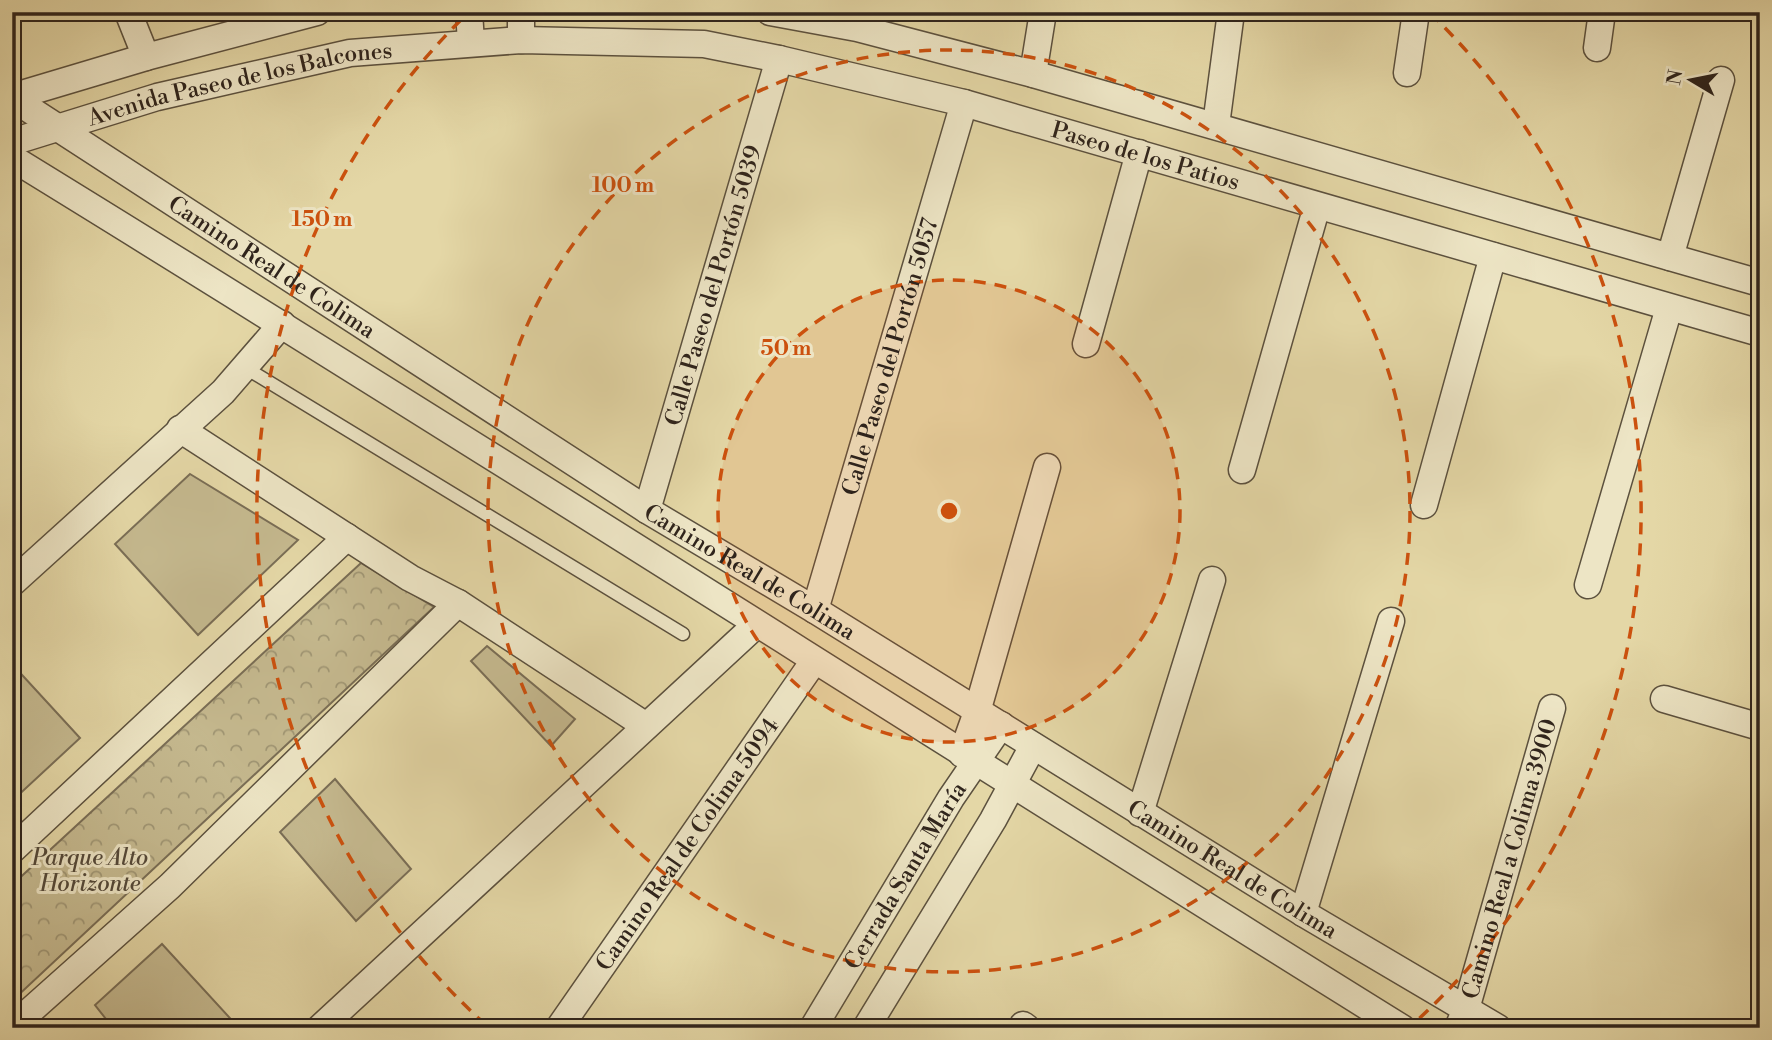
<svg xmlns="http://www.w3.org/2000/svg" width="1772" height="1040" viewBox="0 0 1772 1040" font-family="'Libre Bodoni',serif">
<defs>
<pattern id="park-crowns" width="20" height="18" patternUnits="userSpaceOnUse" patternTransform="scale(1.75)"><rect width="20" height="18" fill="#c5b98f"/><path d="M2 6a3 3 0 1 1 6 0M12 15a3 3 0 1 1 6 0" fill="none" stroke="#a09674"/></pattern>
</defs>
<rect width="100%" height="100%" fill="#e4d7a6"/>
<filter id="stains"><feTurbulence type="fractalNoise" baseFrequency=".00286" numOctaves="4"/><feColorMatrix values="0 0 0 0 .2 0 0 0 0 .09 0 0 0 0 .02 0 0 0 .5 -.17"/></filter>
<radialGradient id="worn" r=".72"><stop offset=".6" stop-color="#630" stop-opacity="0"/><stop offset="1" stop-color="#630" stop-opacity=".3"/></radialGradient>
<g fill="#c5b98f" stroke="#7a6e56" stroke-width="2">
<path d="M 190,474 L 298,540 L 198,635 L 115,544 Z"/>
<path d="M 487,646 L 575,719 L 551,746 L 471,661 Z"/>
<path d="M 12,664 L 80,738 L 12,801 Z"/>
<path d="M 335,779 L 411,869 L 356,921 L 280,832 Z"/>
<path d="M 162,944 L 239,1028 L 113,1028 L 95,1005 Z"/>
</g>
<path fill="url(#park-crowns)" stroke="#7a6e56" stroke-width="2" d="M 361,563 L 434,607 L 12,1001 L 12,885 Z"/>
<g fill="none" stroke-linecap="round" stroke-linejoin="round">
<defs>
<path id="lane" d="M 244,367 L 683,634"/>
<g id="street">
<path d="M 128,12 L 146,57"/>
<path d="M 469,12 L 471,42"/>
<path d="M 521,12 L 521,40"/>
<path d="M 770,12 L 857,28 L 1033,74 L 1760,283"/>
<path d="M 1597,48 L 1602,12"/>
<path d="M 1407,73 L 1416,12"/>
<path d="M 1033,74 L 1043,12"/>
<path d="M 12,97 L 146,57 L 317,12"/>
<path id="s1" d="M 12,98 L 647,510 L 815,610 L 1303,913 L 1498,1028"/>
<path d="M 1216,125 L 1231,12"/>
<path id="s2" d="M 12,142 L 157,97 L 350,53 L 521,40 L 704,44 L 779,59 L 964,103 L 1760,333"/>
<path d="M 12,158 C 478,444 938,740 1402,1028"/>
<path d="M 1670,257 L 1721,80"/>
<path d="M 1086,344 L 1139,153"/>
<path d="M 180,429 L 410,578 L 458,603 L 646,726"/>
<path d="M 1242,470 L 1317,206"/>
<path d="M 1424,505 L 1493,256"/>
<path id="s3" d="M 647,510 L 779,59"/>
<path d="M 12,583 L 223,392 L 282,324"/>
<path d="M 1588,585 L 1669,308"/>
<path id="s4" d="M 815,610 L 964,103"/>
<path d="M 1664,699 L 1760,727"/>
<path d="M 962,754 L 977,712 L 1047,467"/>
<path d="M 1140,813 L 1212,580"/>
<path d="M 12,850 L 347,537"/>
<path d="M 1303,913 L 1391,621"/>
<path d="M 1023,1025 L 1027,1028"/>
<path d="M 12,1027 L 170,886 L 458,603"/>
<path d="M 320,1028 L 756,625"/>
<path id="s5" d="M 559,1028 L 814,661"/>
<path id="s6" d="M 813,1028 L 951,798 L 1001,725"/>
<path d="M 866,1028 L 993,820 L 1033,746"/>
<path id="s7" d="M 1458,1028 L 1466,1009 L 1552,708"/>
</g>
</defs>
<use href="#lane" stroke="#5c513e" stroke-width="15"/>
<use href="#street" stroke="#5c513e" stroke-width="29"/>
<use href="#lane" stroke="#ede5c5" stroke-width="12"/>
<use href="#street" stroke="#ede5c5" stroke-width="26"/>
</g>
<circle cx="949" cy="511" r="231" fill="#cc510e" fill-opacity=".12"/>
<g fill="none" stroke="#cc510e" stroke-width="3.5" stroke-dasharray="12 9">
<circle cx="949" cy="511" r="231"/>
<circle cx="949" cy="511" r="461"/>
<path d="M486 1025A692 692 0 0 1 468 13M1430 13A692 692 0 0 1 1412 1025"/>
</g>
<g text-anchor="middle" stroke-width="6" stroke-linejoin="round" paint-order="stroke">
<g font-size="23" fill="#2f241c" stroke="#ede5c5">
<text dy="8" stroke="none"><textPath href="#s2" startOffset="236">Avenida Paseo de los Balcones</textPath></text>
<text dy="8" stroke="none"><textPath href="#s2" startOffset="1160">Paseo de los Patios</textPath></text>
<text dy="8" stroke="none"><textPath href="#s1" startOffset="310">Camino Real de Colima</textPath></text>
<text dy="8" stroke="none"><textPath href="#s3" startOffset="234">Calle Paseo del Portón 5039</textPath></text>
<text dy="8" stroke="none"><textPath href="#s4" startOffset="264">Calle Paseo del Portón 5057</textPath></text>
<text dy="8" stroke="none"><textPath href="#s1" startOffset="877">Camino Real de Colima</textPath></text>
<text dy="8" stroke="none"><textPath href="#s5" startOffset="224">Camino Real de Colima 5094</textPath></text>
<text dy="8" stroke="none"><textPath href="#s7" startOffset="177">Camino Real a Colima 3900</textPath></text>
<text dy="8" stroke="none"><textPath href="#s1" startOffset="1444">Camino Real de Colima</textPath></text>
<text dy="8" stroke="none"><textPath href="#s6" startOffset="178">Cerrada Santa María</textPath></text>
</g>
<g font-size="23" font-style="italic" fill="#544939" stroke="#ede5c5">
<text x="90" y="865">Parque Alto<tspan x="90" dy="26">Horizonte</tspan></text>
</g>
</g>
<circle cx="949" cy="511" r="10" fill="#cc510e" stroke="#ede5c5" stroke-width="3.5"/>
<g font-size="21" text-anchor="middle" font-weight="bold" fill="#cc510e" stroke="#ede5c5" stroke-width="6" stroke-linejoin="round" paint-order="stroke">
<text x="623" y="192">100 m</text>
<text x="322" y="226">150 m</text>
<text x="786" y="355">50 m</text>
</g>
<rect width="1772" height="1040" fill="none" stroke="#e4d7a6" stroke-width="42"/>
<rect x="14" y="14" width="1744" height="1012" fill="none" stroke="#2f241c" stroke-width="3.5"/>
<rect x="21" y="21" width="1730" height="998" fill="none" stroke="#2f241c" stroke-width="2"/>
<g transform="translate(1691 80) rotate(280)" stroke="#ede5c5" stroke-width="5" paint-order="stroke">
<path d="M0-5L12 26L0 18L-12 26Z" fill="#2f241c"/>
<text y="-10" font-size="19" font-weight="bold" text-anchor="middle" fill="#2f241c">N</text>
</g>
<rect width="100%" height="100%" filter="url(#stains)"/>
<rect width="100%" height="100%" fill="url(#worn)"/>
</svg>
